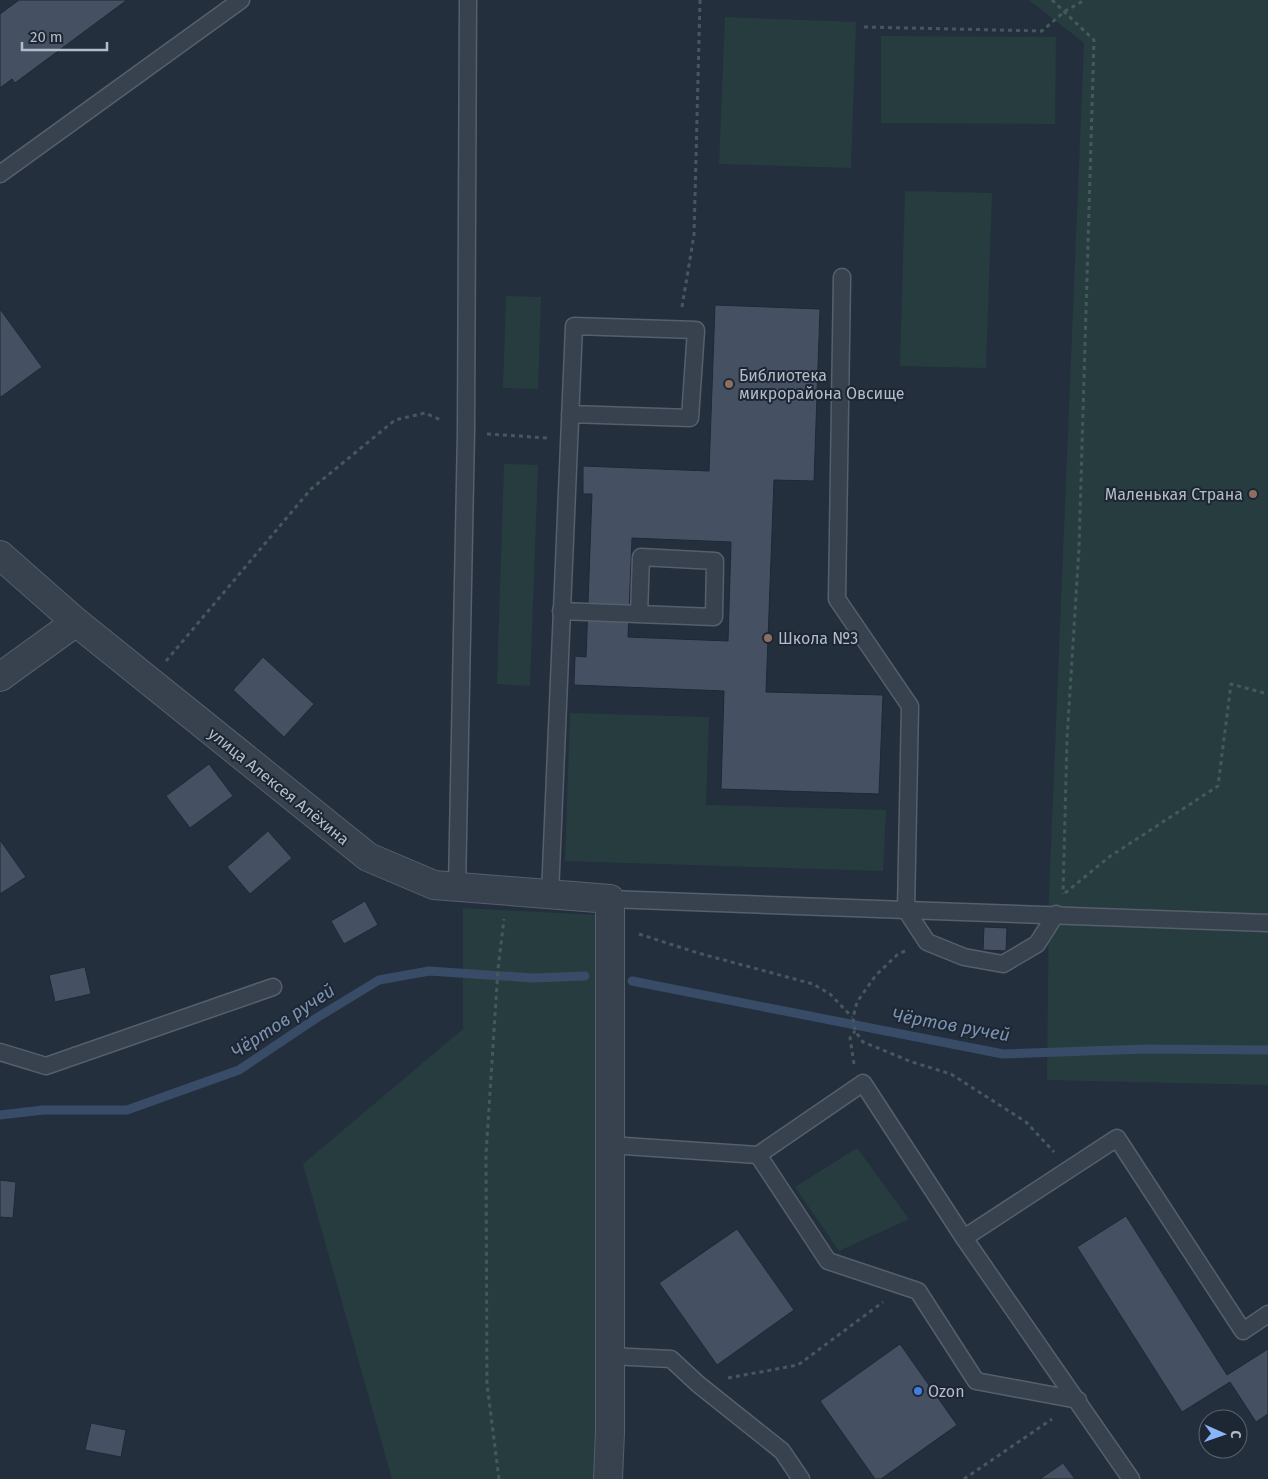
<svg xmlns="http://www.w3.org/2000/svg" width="1268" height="1479" viewBox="0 0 1268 1479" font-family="'Fira Sans',sans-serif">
<rect width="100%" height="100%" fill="#242f3e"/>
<g fill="#263c3f">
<path d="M 1029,0 L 1268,0 L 1268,1085 L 1047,1080 L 1049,894 L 1084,43 Z"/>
<path d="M 725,17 L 856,22 L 851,168 L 719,164 Z"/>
<path d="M 881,36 L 1056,37 L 1055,124 L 881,123 Z"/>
<path d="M 905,191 L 992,193 L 986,368 L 900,366 Z"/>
<path d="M 506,296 L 541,297 L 538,389 L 503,388 Z"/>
<path d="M 504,464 L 538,465 L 530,686 L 497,684 Z"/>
<path d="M 570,713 L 709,717 L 706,805 L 886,810 L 883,871 L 565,861 Z"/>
<path d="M 463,908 L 598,915 L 598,1479 L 392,1479 L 303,1164 L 463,1029 Z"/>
<path d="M 857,1148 L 909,1219 L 839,1251 L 795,1187 Z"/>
</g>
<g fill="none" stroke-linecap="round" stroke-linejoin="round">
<g stroke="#394c67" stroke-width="9">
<path d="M 632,981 L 1003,1054 L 1146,1049 L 1268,1050"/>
<path d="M 0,1115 L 43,1110 L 127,1110 L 239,1070 L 318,1017 L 379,980 L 429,971 L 533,978 L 585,976"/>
</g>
</g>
<g fill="#455162" stroke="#1f2835" fill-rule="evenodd">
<path d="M 19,0 L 127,0 L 15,83 L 12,79 L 0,88 L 0,14 Z"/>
<path d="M 715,305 L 820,309 L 814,481 L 774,480 L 766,692 L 883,695 L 879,794 L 721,789 L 724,691 L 574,685 L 575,656 L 586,657 L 592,494 L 583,494 L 583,466 L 709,471 ZM 632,538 L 731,542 L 728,641 L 628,637 Z"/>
<path d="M 0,309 L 42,367 L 1,397 L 0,396 Z"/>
<path d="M 263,657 L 314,704 L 284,737 L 233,690 Z"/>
<path d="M 209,764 L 233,796 L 190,828 L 166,796 Z"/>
<path d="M 268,831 L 292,858 L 250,894 L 227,867 Z"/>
<path d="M 0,840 L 26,877 L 0,894 Z"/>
<path d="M 365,901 L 378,925 L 344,944 L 331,921 Z"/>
<path d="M 984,927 L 1007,928 L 1006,951 L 983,950 Z"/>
<path d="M 85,967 L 91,994 L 55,1002 L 49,975 Z"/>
<path d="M 0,1180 L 16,1182 L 13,1218 L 0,1217 Z"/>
<path d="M 1126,1216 L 1227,1375 L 1268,1349 L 1268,1414 L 1256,1422 L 1230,1382 L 1182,1412 L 1077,1247 Z"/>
<path d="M 737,1229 L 794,1310 L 717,1365 L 659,1283 Z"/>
<path d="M 900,1344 L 957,1425 L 881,1479 L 875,1479 L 820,1401 Z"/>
<path d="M 91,1423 L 126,1430 L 121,1457 L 85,1450 Z"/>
<path d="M 1063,1463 L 1075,1479 L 1040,1479 Z"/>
</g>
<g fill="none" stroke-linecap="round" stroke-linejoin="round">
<defs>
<g id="lane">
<path d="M 0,174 L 241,0"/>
<path d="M 561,611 L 714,617 L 715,561 L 641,557 L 639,614"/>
<path d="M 457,887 L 466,432 L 468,0"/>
<path d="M 550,894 L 574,326 L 696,330 L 690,418 L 570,414"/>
<path d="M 610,899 L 906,910 L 910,706 L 837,599 L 842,277"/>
<path d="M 906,910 L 1268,923"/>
<path d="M 906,910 L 927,942 L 964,957 L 1003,964 L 1037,944 L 1056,914"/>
<path d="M 0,1052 L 46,1066 L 273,987"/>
<path d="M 610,1145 L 758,1155"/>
<path d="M 964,1238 L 863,1083 L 758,1155 L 828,1261 L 918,1291 L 976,1381 L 1078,1400"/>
<path d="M 610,1356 L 671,1359 L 698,1384 L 782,1451 L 801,1479"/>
<path d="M 1131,1479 L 964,1238 L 1117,1138 L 1243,1331 L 1268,1314"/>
</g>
<g id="street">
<path d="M 0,555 L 76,622 L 368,857 L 434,885 L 610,899 L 610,1432 L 608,1479"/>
<path d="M 0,677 L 76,622"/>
</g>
</defs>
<use href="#lane" stroke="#565f6c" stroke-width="19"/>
<use href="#street" stroke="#565f6c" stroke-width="30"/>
<g stroke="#44595c" stroke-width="3" stroke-dasharray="4 4" stroke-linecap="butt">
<path d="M 1052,0 L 1094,40 L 1079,548 L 1067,739 L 1063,894"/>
<path d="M 864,27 L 1042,31 L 1065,11 L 1085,0"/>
<path d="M 682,307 L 694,235 L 700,0"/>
<path d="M 487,434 L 548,438"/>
<path d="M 166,661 L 311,489 L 395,420 L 425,413 L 443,421"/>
<path d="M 1065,893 L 1109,857 L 1218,786 L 1231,684 L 1268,694"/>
<path d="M 639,934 L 698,953 L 813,984 L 830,994 L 852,1017"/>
<path d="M 905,951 L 898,954 L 876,975 L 857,1002 L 853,1018 L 855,1031 L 863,1042 L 912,1062 L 951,1074 L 1026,1122 L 1054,1152"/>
<path d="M 854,1064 L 850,1038 L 855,1031"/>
<path d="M 728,1378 L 798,1365 L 883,1302"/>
<path d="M 499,1479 L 487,1384 L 486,1154 L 498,969 L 504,919"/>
<path d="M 964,1479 L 1052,1419"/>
</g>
<use href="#lane" stroke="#38414e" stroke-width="16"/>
<use href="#street" stroke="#38414e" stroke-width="28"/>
</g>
<g fill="#8d6e63" stroke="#1d2633" stroke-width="2">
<circle cx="729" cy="384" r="5"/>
<circle cx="1253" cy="494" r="5"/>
<circle cx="768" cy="638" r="5"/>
</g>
<circle fill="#3f7fe0" stroke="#1d2633" stroke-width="2" cx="918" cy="1391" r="5"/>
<g text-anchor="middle" stroke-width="4" stroke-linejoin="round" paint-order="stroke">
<g font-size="16" fill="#b4bcc9" stroke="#1d2633" text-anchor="start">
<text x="739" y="381">Библиотека<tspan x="739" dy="18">микрорайона Овсище</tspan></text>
<text x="1243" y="500" text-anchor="end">Маленькая Страна</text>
<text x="778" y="644">Школа №3</text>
<text x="928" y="1397">Ozon</text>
</g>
<g font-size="16" fill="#b4bcc9" stroke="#1d2633">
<text transform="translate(279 786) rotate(39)" y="6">улица Алексея Алёхина</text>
</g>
<g font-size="18" font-style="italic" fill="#7c92b1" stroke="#1d2633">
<text transform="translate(283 1021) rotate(-33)" y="6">Чёртов ручей</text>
<text transform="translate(951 1025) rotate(10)" y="6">Чёртов ручей</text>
</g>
</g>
<g transform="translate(1223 1434) rotate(92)"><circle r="24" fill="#1d2633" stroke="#59626f"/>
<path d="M0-4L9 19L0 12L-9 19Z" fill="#8ab4f8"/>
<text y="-8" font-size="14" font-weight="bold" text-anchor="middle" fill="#b4bcc9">С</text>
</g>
<path d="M22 42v8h85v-8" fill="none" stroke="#b4bcc9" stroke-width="2.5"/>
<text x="30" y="42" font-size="15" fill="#b4bcc9" stroke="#1d2633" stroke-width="4" paint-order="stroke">20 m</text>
</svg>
